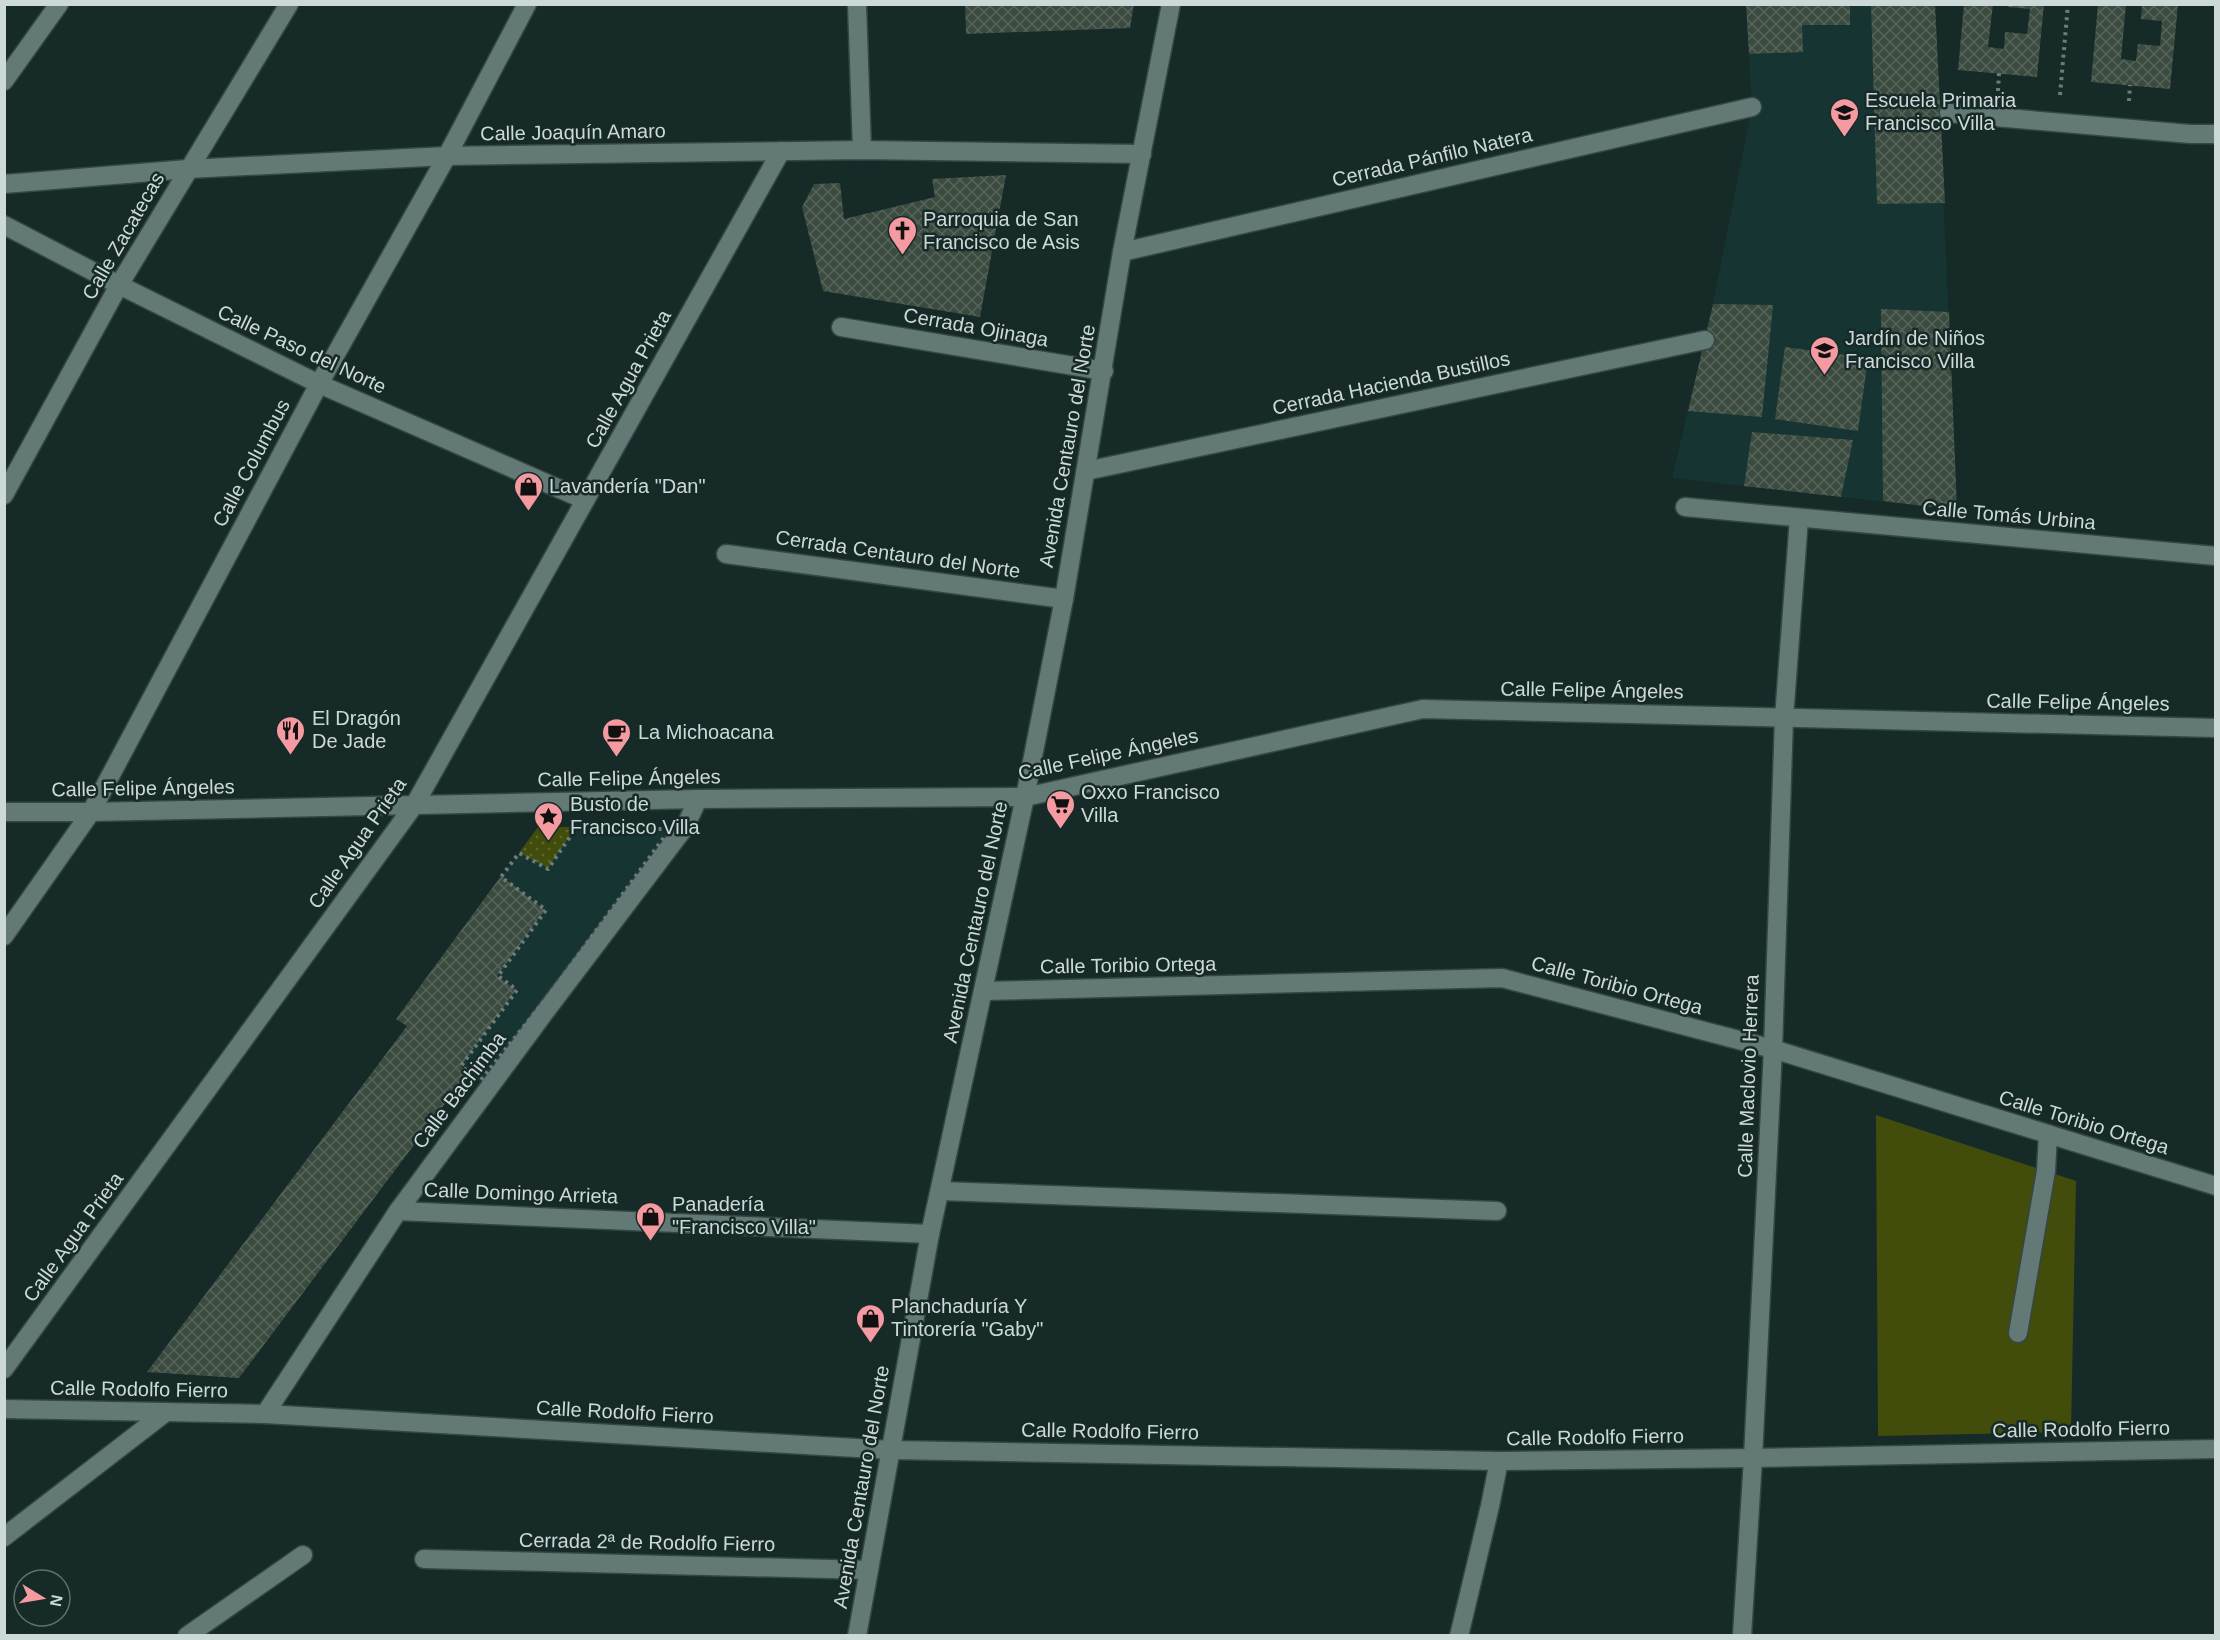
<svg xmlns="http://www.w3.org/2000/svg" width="2220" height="1640" viewBox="0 0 2220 1640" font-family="Arial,sans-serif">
<defs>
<pattern id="grass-dots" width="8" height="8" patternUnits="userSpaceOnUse" patternTransform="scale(1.5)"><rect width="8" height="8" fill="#424d0c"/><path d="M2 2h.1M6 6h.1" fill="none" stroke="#5c662f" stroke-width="1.8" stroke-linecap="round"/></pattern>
<pattern id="building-cross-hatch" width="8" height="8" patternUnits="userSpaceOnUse" patternTransform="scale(1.5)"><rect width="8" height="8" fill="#3c4b40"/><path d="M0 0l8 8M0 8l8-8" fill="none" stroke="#57645b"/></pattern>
</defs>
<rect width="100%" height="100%" fill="#162a28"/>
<g fill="#163431">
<path d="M 1746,5 L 1935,5 L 1957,510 L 1672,478 L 1713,304 L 1752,107 Z"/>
<path d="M 538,827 L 672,828 L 551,994 L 480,1082 L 468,1073 L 450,1097 L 239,1378 L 147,1372 L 406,1027 L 397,1019 Z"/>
</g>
<path fill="url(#grass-dots)" d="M 538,827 L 576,827 L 548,868 L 519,853 Z"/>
<path fill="#424d0c" d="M 1876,1115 L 2076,1181 L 2071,1432 L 1878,1436 Z"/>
<g fill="url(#building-cross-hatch)">
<path d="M 965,4 L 1134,4 L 1130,28 L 966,34 Z"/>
<path d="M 1746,4 L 1850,4 L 1850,25 L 1802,25 L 1803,52 L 1749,54 Z"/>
<path d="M 1871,4 L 1935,4 L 1945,203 L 1877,204 Z"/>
<path d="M 1964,4 L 1993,4 L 1988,47 L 2004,49 L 2005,32 L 2027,34 L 2030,9 L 2008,7 L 2009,4 L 2044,4 L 2037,77 L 1958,70 Z"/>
<path d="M 2098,4 L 2126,4 L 2121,59 L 2136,61 L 2138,44 L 2160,46 L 2162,21 L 2141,19 L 2142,4 L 2178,4 L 2170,89 L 2091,82 Z"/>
<path d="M 1006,175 L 980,317 L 823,291 L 802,207 L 814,184 L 840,183 L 844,219 L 935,197 L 932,179 Z"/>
<path d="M 1713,304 L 1773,305 L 1762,417 L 1688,411 Z"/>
<path d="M 1881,309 L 1949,312 L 1957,510 L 1883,501 Z"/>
<path d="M 1785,347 L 1868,358 L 1858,431 L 1775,419 Z"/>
<path d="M 1752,432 L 1853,440 L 1841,497 L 1744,486 Z"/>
<path d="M 501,876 L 545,910 L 497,976 L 516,990 L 461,1066 L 468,1073 L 239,1378 L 147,1372 L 407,1026 L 396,1019 Z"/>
</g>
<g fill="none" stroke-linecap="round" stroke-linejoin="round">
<defs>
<g id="minor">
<path d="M 857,4 L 862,150"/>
<path d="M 4,81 L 59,4"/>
<path d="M 1949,113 L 2190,134 L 2216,134"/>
<path d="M 4,184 L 188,169 L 447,156 L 862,150 L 1142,154"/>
<path d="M 4,225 L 119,285 L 319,384 L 585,500"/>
<path d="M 1122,252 L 1752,107"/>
<path d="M 841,327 L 1104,371"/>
<path d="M 1086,471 L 1705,340"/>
<path d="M 4,495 L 119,285 L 289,4"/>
<path d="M 1685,507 L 2216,556"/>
<path d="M 726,554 L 1064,599"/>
<path d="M 4,812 L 91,812 L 698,799 L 1025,797 L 1423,709 L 2216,728"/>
<path d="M 4,936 L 91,812 L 319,384 L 447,156 L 527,4"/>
<path d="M 984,991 L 1502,978 L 1773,1049 L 2216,1186"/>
<path d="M 940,1191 L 1497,1211"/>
<path d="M 398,1211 L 930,1234"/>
<path d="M 2018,1333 L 2046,1171 L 2048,1134"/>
<path d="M 4,1369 L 415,804 L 781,151"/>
<path d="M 4,1409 L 265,1414 L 891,1450 L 1499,1461 L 1753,1458 L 2216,1449"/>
<path d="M 265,1414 L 398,1211 L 545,1012 L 685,827 L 698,799"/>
<path d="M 4,1537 L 166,1412"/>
<path d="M 424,1559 L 869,1570"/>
<path d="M 187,1636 L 303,1555"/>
<path d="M 857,1636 L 930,1234 L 1025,797 L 1064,599 L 1122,252 L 1171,4"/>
<path d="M 1459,1636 L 1490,1506 L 1499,1461"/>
<path d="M 1742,1636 L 1753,1458 L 1773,1049 L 1784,718 L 1799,518"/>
</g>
</defs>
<use href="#minor" stroke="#364645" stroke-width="21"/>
<g stroke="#6c7c7b" stroke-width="4" stroke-dasharray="3 4.5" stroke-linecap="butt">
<path d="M 1998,91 L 1999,73"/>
<path d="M 2060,95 L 2068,4"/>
<path d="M 2129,101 L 2130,85"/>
<path d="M 576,828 L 670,829 L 550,994 L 480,1081 L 461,1066 L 517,990 L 498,976 L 546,910 L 501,877 L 519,853 L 548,869 Z"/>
</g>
<use href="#minor" stroke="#637976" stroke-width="18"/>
</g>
<defs>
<symbol id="school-pin" viewBox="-11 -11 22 30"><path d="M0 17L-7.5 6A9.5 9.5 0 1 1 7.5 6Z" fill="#f49aa0" stroke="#162a28"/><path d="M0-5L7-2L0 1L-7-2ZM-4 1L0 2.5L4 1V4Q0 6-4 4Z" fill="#111"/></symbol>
<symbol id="church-pin" viewBox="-11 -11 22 30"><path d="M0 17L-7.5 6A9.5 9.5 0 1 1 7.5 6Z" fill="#f49aa0" stroke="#162a28"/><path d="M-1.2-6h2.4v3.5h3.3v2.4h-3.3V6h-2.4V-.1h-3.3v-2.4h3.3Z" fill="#111"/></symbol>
<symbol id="shop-pin" viewBox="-11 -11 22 30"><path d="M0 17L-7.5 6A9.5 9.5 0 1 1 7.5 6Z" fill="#f49aa0" stroke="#162a28"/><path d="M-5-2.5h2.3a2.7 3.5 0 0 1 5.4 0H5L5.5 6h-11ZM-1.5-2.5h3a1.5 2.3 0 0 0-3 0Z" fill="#111"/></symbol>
<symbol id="restaurant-pin" viewBox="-11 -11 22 30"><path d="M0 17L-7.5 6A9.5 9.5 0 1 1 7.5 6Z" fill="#f49aa0" stroke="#162a28"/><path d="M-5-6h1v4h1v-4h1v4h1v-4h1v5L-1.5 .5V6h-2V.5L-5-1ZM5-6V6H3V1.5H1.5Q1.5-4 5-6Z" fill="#111"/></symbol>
<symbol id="cafe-pin" viewBox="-11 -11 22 30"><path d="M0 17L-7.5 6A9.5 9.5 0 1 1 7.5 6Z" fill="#f49aa0" stroke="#162a28"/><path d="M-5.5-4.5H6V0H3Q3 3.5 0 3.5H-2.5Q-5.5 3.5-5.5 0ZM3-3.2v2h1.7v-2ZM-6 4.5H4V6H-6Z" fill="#111"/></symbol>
<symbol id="supermarket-pin" viewBox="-11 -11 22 30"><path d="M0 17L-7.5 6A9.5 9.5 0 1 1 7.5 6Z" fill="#f49aa0" stroke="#162a28"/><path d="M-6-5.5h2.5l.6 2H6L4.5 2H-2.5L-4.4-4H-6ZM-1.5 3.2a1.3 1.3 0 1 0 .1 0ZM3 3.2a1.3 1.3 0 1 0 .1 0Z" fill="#111"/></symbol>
<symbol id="sight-pin" viewBox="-11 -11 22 30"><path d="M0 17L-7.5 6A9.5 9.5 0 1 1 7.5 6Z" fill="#f49aa0" stroke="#162a28"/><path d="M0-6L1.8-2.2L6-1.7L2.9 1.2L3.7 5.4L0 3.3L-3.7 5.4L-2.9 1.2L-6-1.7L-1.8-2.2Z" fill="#111"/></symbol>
</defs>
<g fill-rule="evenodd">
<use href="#school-pin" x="1828" y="96" width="33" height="45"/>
<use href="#church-pin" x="886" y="214" width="33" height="45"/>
<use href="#school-pin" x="1808" y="334" width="33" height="45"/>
<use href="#shop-pin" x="512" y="470" width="33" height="45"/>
<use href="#restaurant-pin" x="274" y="714" width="33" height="45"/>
<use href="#cafe-pin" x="600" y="716" width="33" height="45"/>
<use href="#supermarket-pin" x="1044" y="788" width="33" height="45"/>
<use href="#sight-pin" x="532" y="800" width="33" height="45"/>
<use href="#shop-pin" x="634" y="1200" width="33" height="45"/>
<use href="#shop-pin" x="854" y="1302" width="33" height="45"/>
</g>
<g text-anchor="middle" stroke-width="5" stroke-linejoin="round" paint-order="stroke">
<g font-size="20" fill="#cdd9d8" stroke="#162a28" text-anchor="start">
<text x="1865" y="107">Escuela Primaria<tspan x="1865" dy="23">Francisco Villa</tspan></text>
<text x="923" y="226">Parroquia de San<tspan x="923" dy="23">Francisco de Asis</tspan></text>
<text x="1845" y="345">Jardín de Niños<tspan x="1845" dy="23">Francisco Villa</tspan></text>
<text x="549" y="493">Lavandería "Dan"</text>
<text x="312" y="725">El Dragón<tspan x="312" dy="23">De Jade</tspan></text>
<text x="638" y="739">La Michoacana</text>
<text x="1081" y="799">Oxxo Francisco<tspan x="1081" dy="23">Villa</tspan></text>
<text x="570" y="811">Busto de<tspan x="570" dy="23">Francisco Villa</tspan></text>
<text x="672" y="1211">Panadería<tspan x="672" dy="23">"Francisco Villa"</tspan></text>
<text x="891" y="1313">Planchaduría Y<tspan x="891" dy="23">Tintorería "Gaby"</tspan></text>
</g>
<g font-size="20" fill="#cdd9d8" stroke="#162a28">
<text transform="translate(573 132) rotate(-1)" y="7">Calle Joaquín Amaro</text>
<text transform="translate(1432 157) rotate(-13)" y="7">Cerrada Pánfilo Natera</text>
<text transform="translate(123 236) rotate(-60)" y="7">Calle Zacatecas</text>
<text transform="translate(976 327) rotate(10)" y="7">Cerrada Ojinaga</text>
<text transform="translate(302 349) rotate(25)" y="7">Calle Paso del Norte</text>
<text transform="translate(628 379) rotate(-61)" y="7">Calle Agua Prieta</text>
<text transform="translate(1391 383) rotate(-12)" y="7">Cerrada Hacienda Bustillos</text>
<text transform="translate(1067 446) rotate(-80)" y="7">Avenida Centauro del Norte</text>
<text transform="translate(251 463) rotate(-62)" y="7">Calle Columbus</text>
<text transform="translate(2009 515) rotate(5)" y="7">Calle Tomás Urbina</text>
<text transform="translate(898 554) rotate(8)" y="7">Cerrada Centauro del Norte</text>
<text transform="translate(1592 690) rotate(1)" y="7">Calle Felipe Ángeles</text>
<text transform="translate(2078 702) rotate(1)" y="7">Calle Felipe Ángeles</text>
<text transform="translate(1108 754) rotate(-12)" y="7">Calle Felipe Ángeles</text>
<text transform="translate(629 778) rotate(-1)" y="7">Calle Felipe Ángeles</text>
<text transform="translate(143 788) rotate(-1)" y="7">Calle Felipe Ángeles</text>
<text transform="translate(357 843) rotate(-55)" y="7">Calle Agua Prieta</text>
<text transform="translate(975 922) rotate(-78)" y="7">Avenida Centauro del Norte</text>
<text transform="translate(1128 965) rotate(-1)" y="7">Calle Toribio Ortega</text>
<text transform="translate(1617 985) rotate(15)" y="7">Calle Toribio Ortega</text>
<text transform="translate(1748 1076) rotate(-88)" y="7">Calle Maclovio Herrera</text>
<text transform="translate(459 1090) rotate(-53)" y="7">Calle Bachimba</text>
<text transform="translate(2084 1122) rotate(17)" y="7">Calle Toribio Ortega</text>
<text transform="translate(521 1193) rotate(2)" y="7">Calle Domingo Arrieta</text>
<text transform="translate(73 1237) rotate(-54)" y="7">Calle Agua Prieta</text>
<text transform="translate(139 1389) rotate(1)" y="7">Calle Rodolfo Fierro</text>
<text transform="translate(625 1412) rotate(3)" y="7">Calle Rodolfo Fierro</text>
<text transform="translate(2081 1429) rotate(-1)" y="7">Calle Rodolfo Fierro</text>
<text transform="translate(1110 1431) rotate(1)" y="7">Calle Rodolfo Fierro</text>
<text transform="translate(1595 1437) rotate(-1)" y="7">Calle Rodolfo Fierro</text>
<text transform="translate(861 1487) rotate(-80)" y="7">Avenida Centauro del Norte</text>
<text transform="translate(647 1542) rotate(1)" y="7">Cerrada 2ª de Rodolfo Fierro</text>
</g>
</g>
<rect width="2220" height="1640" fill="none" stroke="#cdd9d8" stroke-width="12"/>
<g transform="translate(42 1598) rotate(101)"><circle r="28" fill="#162a28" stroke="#5f706e" stroke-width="1.5"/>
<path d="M0-4.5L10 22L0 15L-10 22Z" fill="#f49aa0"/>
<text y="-9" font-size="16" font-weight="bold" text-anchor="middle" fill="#cdd9d8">N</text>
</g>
</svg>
